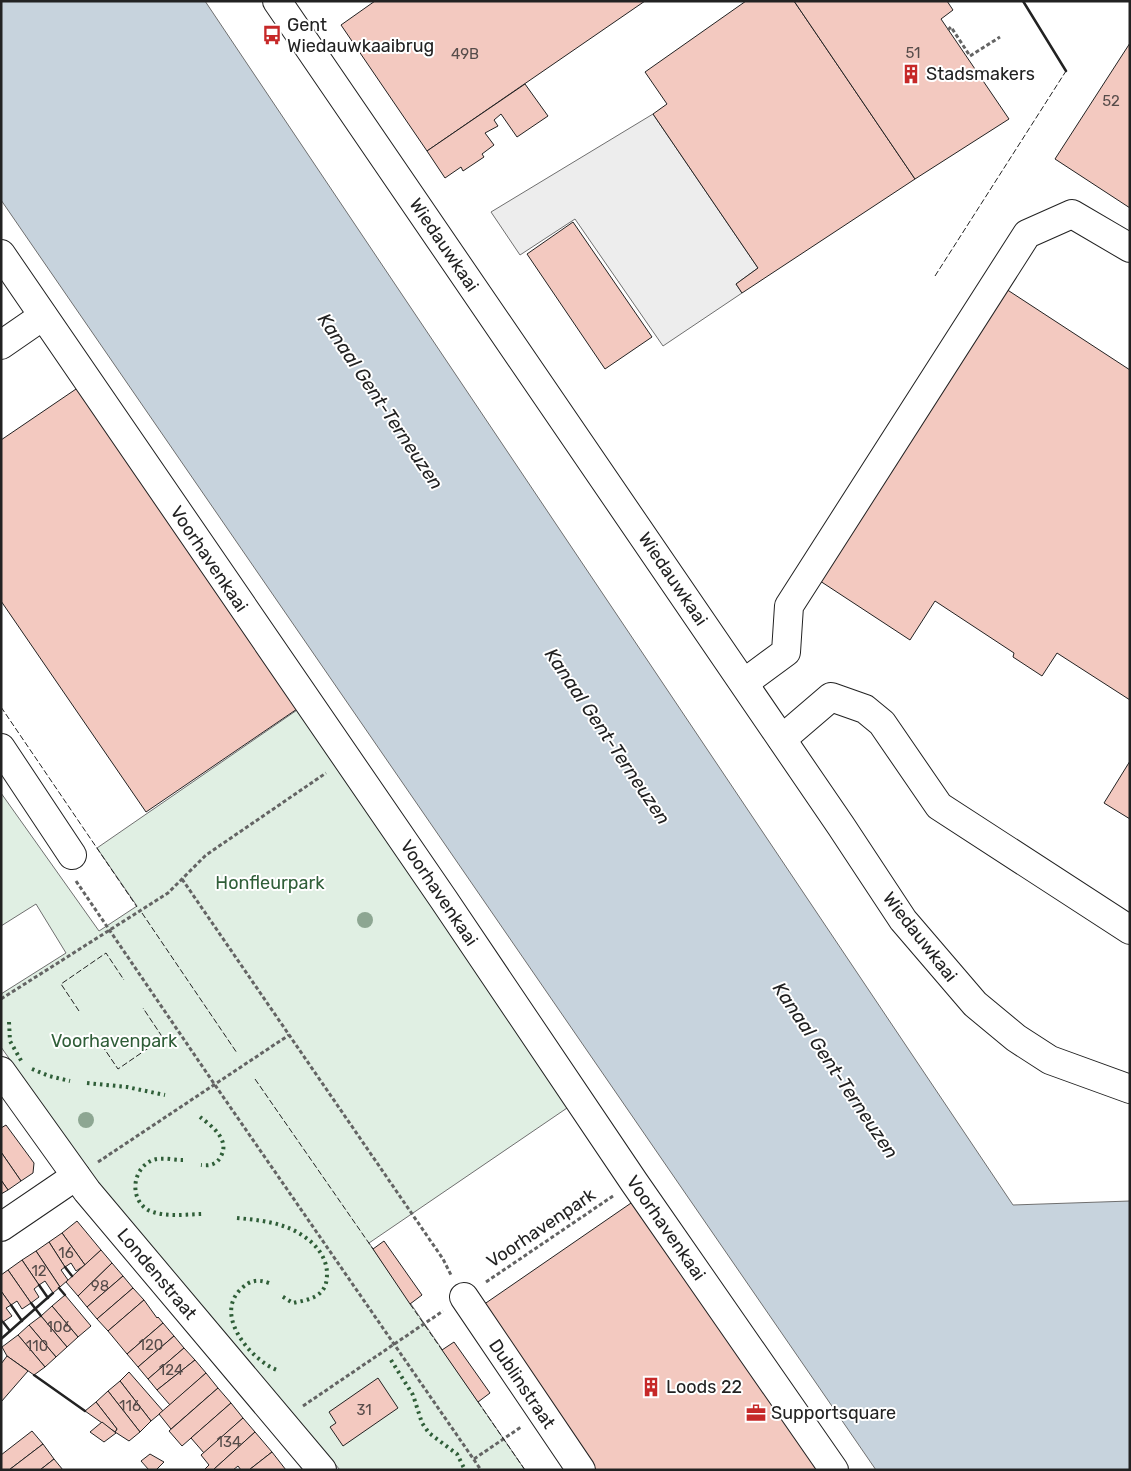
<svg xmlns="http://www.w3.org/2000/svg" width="1131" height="1471" viewBox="0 0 1131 1471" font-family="Rubik,sans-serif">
<rect width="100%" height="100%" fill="#fff"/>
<path fill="#e0efe3" stroke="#6f6f6f" d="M 300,708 L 570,1106 L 369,1243 L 525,1470 L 340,1470 L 101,1188 L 1,1047 L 1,994 L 66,953 L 36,904 L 1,926 L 1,793 L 99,931 L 137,906 L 97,848 Z"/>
<path fill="#ededed" stroke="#6f6f6f" d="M 653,114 L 758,268 L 736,284 L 742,293 L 663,346 L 575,219 L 520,255 L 491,212 Z"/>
<path fill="#c7d3dd" stroke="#6f6f6f" d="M 1,1 L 205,1 L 1013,1205 L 1130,1201 L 1130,1470 L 876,1470 L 1,200 Z"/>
<g fill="#f3c9c0" stroke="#222">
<path d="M 375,1 L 645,1 L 427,151 L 341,25 Z"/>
<path d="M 746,1 L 794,1 L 915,179 L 742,293 L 736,284 L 758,268 L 653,114 L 667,104 L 645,72 Z"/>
<path d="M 794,1 L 947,1 L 953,10 L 941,19 L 1009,119 L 915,179 Z"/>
<path d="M 1130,43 L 1130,208 L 1055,159 Z"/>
<path d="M 525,84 L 548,116 L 517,137 L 501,114 L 494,120 L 498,126 L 485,133 L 494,145 L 482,154 L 484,157 L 463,171 L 461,167 L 445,178 L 427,151 Z"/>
<path d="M 573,222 L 652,337 L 605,369 L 527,254 Z"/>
<path d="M 1006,289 L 1130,370 L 1130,700 L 1057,653 L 1042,676 L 1013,657 L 1014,653 L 935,601 L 910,640 L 817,579 Z"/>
<path d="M 79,387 L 300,707 L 146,812 L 1,601 L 1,440 Z"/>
<path d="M 1130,761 L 1130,819 L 1104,803 Z"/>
<path d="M 6,1125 L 34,1163 L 33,1173 L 21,1181 L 1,1152 L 1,1128 Z"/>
<path d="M 1,1152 L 21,1181 L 8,1190 L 1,1180 Z"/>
<path d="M 1,1180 L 8,1190 L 1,1194 Z"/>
<path d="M 634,1201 L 819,1470 L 596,1470 L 483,1305 Z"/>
<path d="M 77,1221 L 101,1250 L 85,1265 L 62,1233 Z"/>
<path d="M 62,1233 L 85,1265 L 76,1271 L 71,1263 L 65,1267 L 49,1242 Z"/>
<path d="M 384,1241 L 422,1295 L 410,1304 L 373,1249 Z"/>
<path d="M 49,1242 L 65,1267 L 61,1270 L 68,1280 L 60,1287 L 36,1251 Z"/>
<path d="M 101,1250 L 112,1263 L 78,1296 L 66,1282 Z"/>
<path d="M 36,1251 L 60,1287 L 53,1293 L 45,1281 L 39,1285 L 22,1260 Z"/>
<path d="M 22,1260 L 39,1285 L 34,1289 L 39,1297 L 31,1303 L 8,1270 Z"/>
<path d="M 112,1263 L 123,1276 L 87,1307 L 78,1296 Z"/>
<path d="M 8,1270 L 31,1303 L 22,1309 L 17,1301 L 11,1305 L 1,1291 L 1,1275 Z"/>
<path d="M 123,1276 L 133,1288 L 97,1319 L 87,1307 Z"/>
<path d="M 133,1288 L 144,1300 L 108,1331 L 97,1319 Z"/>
<path d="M 1,1291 L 11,1305 L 6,1308 L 12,1316 L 3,1322 L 1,1318 Z"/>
<path d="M 65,1295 L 91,1326 L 78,1337 L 52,1306 Z"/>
<path d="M 144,1300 L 157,1318 L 158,1317 L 163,1323 L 127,1354 L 108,1331 Z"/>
<path d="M 52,1306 L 78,1337 L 67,1347 L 41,1316 Z"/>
<path d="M 41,1316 L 67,1347 L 56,1357 L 29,1325 Z"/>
<path d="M 163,1323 L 174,1336 L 138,1367 L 127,1354 Z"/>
<path d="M 29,1325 L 56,1357 L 45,1367 L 18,1335 Z"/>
<path d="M 18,1335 L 45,1367 L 34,1375 L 7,1356 L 2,1347 Z"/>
<path d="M 174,1336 L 184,1348 L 148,1379 L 138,1367 Z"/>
<path d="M 454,1342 L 490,1393 L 478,1402 L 442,1350 Z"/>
<path d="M 184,1348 L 195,1360 L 157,1390 L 148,1379 Z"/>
<path d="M 7,1356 L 28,1371 L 1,1402 L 1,1364 Z"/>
<path d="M 195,1360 L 206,1373 L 170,1405 L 157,1390 Z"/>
<path d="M 129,1372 L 163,1411 L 151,1421 L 120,1381 Z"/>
<path d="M 206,1373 L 218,1388 L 171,1429 L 159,1414 Z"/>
<path d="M 378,1378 L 398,1408 L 343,1446 L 330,1427 L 336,1423 L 329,1412 Z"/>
<path d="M 120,1381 L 151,1421 L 140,1432 L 108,1391 Z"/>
<path d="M 218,1388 L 231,1403 L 182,1446 L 169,1431 Z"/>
<path d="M 108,1391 L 140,1432 L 129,1441 L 115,1432 L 117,1429 L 96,1402 Z"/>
<path d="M 96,1402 L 117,1429 L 115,1432 L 85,1411 Z"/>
<path d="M 231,1403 L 243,1418 L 204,1453 L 191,1438 Z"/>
<path d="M 243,1418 L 255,1432 L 213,1470 L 206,1470 L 205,1469 L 209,1465 L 201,1455 Z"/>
<path d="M 102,1422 L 116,1433 L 104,1442 L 90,1432 Z"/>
<path d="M 32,1431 L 43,1444 L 9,1470 L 1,1470 L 1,1455 Z"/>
<path d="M 255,1432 L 272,1452 L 249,1470 L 241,1470 L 238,1466 L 233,1470 L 213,1470 Z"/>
<path d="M 43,1444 L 54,1459 L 40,1470 L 9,1470 Z"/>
<path d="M 272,1452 L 286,1470 L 249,1470 Z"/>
<path d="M 150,1454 L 164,1462 L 156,1470 L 149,1470 L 141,1461 Z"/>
<path d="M 54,1459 L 63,1470 L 40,1470 Z"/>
</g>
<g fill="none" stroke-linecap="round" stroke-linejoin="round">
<defs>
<g id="minor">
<path d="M 1,254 L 444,900 L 634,1182 L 834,1470"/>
<path d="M 1,345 L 43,316"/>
<path d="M 744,683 L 786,652 L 789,606 L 1027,234 L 1072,214 L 1130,248"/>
<path d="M 782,739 L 831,697 L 865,709 L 882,723 L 939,806 L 1130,930"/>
<path d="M 1,748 L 72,855"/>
<path d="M 1,1071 L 87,1191 L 322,1470"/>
<path d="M 1,1227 L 76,1176"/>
<path d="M 464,1297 L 581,1470"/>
</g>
<path id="major" d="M 277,1 L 841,826 L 903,920 L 975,1004 L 1016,1038 L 1050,1060 L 1130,1089"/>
</defs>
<use href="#minor" stroke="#222" stroke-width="30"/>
<use href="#major" stroke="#222" stroke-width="30"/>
<g stroke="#646464" stroke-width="3" stroke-dasharray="4 2.5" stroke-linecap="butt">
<path d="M 948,30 L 951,27 L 970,56 L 1000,37"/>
<path d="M 182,879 L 443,1259 L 451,1275"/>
<path d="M 76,881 L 215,1085 L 481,1470"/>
<path d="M 1,999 L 168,893 L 206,855 L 326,773"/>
<path d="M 98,1162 L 289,1035"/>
<path d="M 486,1282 L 613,1196"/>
<path d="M 303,1406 L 443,1311"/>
<path d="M 474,1459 L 521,1427"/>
</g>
<use href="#minor" stroke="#fff" stroke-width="28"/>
<use href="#major" stroke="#fff" stroke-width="28"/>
<g stroke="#2f5e38" stroke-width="4" stroke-dasharray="2.5 4" stroke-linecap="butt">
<path d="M 9,1022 L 10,1041 L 23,1064"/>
<path d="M 32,1069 L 49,1076 L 70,1081"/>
<path d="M 87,1083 L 127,1087 L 165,1095"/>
<path d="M 200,1117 C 212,1126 230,1140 221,1156 C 217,1165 209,1166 201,1165"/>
<path d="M 183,1160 C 174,1160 162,1157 153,1160 C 132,1168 129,1199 148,1210 C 165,1218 186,1214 205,1214"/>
<path d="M 237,1218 C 258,1220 279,1222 297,1232 C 313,1241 327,1255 327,1274 C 327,1280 326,1287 321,1292 C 315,1299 302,1301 293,1303 L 280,1295"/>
<path d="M 269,1283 C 258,1279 250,1280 241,1289 C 213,1315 251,1360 277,1370"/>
<path d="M 391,1360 L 413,1395 L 422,1423 L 429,1433 L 457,1454 L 465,1470"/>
</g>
<g stroke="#222" stroke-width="1" stroke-dasharray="6 2.5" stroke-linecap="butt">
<path d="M 935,276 L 1066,71"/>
<path d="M 1,707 L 137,907"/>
<path d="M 142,913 L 237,1053"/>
<path d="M 79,1011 L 61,984 L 106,953 L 124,980"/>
<path d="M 97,1038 L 118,1069 L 163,1038 L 143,1008"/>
<path d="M 255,1079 L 373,1249"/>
<path d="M 410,1304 L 442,1350"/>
<path d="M 478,1402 L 525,1470"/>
</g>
<g stroke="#222" stroke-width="2.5">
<path d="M 1023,1 L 1066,71"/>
<path d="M 65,1267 L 72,1276"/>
<path d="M 39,1285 L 48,1298"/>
<path d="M 59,1288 L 65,1295"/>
<path d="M 31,1303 L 41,1316"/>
<path d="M 11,1305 L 22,1321"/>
<path d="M 3,1322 L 10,1331"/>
<path d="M 1,1339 L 53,1293"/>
<path d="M 34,1375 L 85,1411"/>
</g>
</g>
<g fill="#8da692">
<circle cx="365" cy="920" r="8"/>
<circle cx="86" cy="1120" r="8"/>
</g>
<defs>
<symbol id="bus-bare" viewBox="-9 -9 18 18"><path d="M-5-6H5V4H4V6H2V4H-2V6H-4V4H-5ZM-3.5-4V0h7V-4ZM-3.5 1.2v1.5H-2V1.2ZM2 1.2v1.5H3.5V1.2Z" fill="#c62828" stroke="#fff" stroke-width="2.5" paint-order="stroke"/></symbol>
<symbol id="building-bare" viewBox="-9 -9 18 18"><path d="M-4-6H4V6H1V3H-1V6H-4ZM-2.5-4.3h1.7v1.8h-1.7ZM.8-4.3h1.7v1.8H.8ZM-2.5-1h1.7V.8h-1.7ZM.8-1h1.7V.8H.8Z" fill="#c62828" stroke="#fff" stroke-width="2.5" paint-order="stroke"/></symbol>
<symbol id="office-bare" viewBox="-9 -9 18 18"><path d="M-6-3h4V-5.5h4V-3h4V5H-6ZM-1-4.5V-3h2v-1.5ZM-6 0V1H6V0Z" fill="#c62828" stroke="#fff" stroke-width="2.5" paint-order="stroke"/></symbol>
</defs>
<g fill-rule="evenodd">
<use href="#bus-bare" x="258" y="21" width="28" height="28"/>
<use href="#building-bare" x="897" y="60" width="28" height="28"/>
<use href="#building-bare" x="637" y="1373" width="28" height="28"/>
<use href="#office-bare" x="742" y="1399" width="28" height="28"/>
</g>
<g text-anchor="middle" stroke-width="4" stroke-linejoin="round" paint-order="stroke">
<g font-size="15" fill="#564c4a">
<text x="913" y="58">51</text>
<text x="465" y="59">49B</text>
<text x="1111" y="106">52</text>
<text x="66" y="1258">16</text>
<text x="39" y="1276">12</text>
<text x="100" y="1291">98</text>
<text x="59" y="1332">106</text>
<text x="151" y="1350">120</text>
<text x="37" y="1351">110</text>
<text x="171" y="1375">124</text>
<text x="130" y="1411">116</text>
<text x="364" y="1415">31</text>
<text x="229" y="1447">134</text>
</g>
<g font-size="18" fill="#222" stroke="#fff" text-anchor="start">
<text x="287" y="31">Gent<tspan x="287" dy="21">Wiedauwkaaibrug</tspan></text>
<text x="926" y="80">Stadsmakers</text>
<text x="666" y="1393">Loods 22</text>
<text x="771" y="1419">Supportsquare</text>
</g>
<g font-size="18" fill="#222" stroke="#fff">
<text transform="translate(444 245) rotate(56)" y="6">Wiedauwkaai</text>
<text transform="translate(209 559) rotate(56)" y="6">Voorhavenkaai</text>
<text transform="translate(673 579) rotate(56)" y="6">Wiedauwkaai</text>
<text transform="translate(439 893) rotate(56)" y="6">Voorhavenkaai</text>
<text transform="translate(920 937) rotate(52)" y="6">Wiedauwkaai</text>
<text transform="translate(541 1228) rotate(-34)" y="6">Voorhavenpark</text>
<text transform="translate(666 1228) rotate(55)" y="6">Voorhavenkaai</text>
<text transform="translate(157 1274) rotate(50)" y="6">Londenstraat</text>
<text transform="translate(522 1384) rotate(56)" y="6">Dublinstraat</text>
</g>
<g font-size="18" fill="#2f5e38" stroke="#fff">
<text x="270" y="889">Honfleurpark</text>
<text x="114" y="1047">Voorhavenpark</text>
</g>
<g font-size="19" font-style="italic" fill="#222" stroke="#fff">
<text transform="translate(381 401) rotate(56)" y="7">Kanaal Gent-Terneuzen</text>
<text transform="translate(608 736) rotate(56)" y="7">Kanaal Gent-Terneuzen</text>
<text transform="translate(836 1070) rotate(56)" y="7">Kanaal Gent-Terneuzen</text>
</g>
</g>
<rect width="1131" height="1471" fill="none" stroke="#222222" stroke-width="5"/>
</svg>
